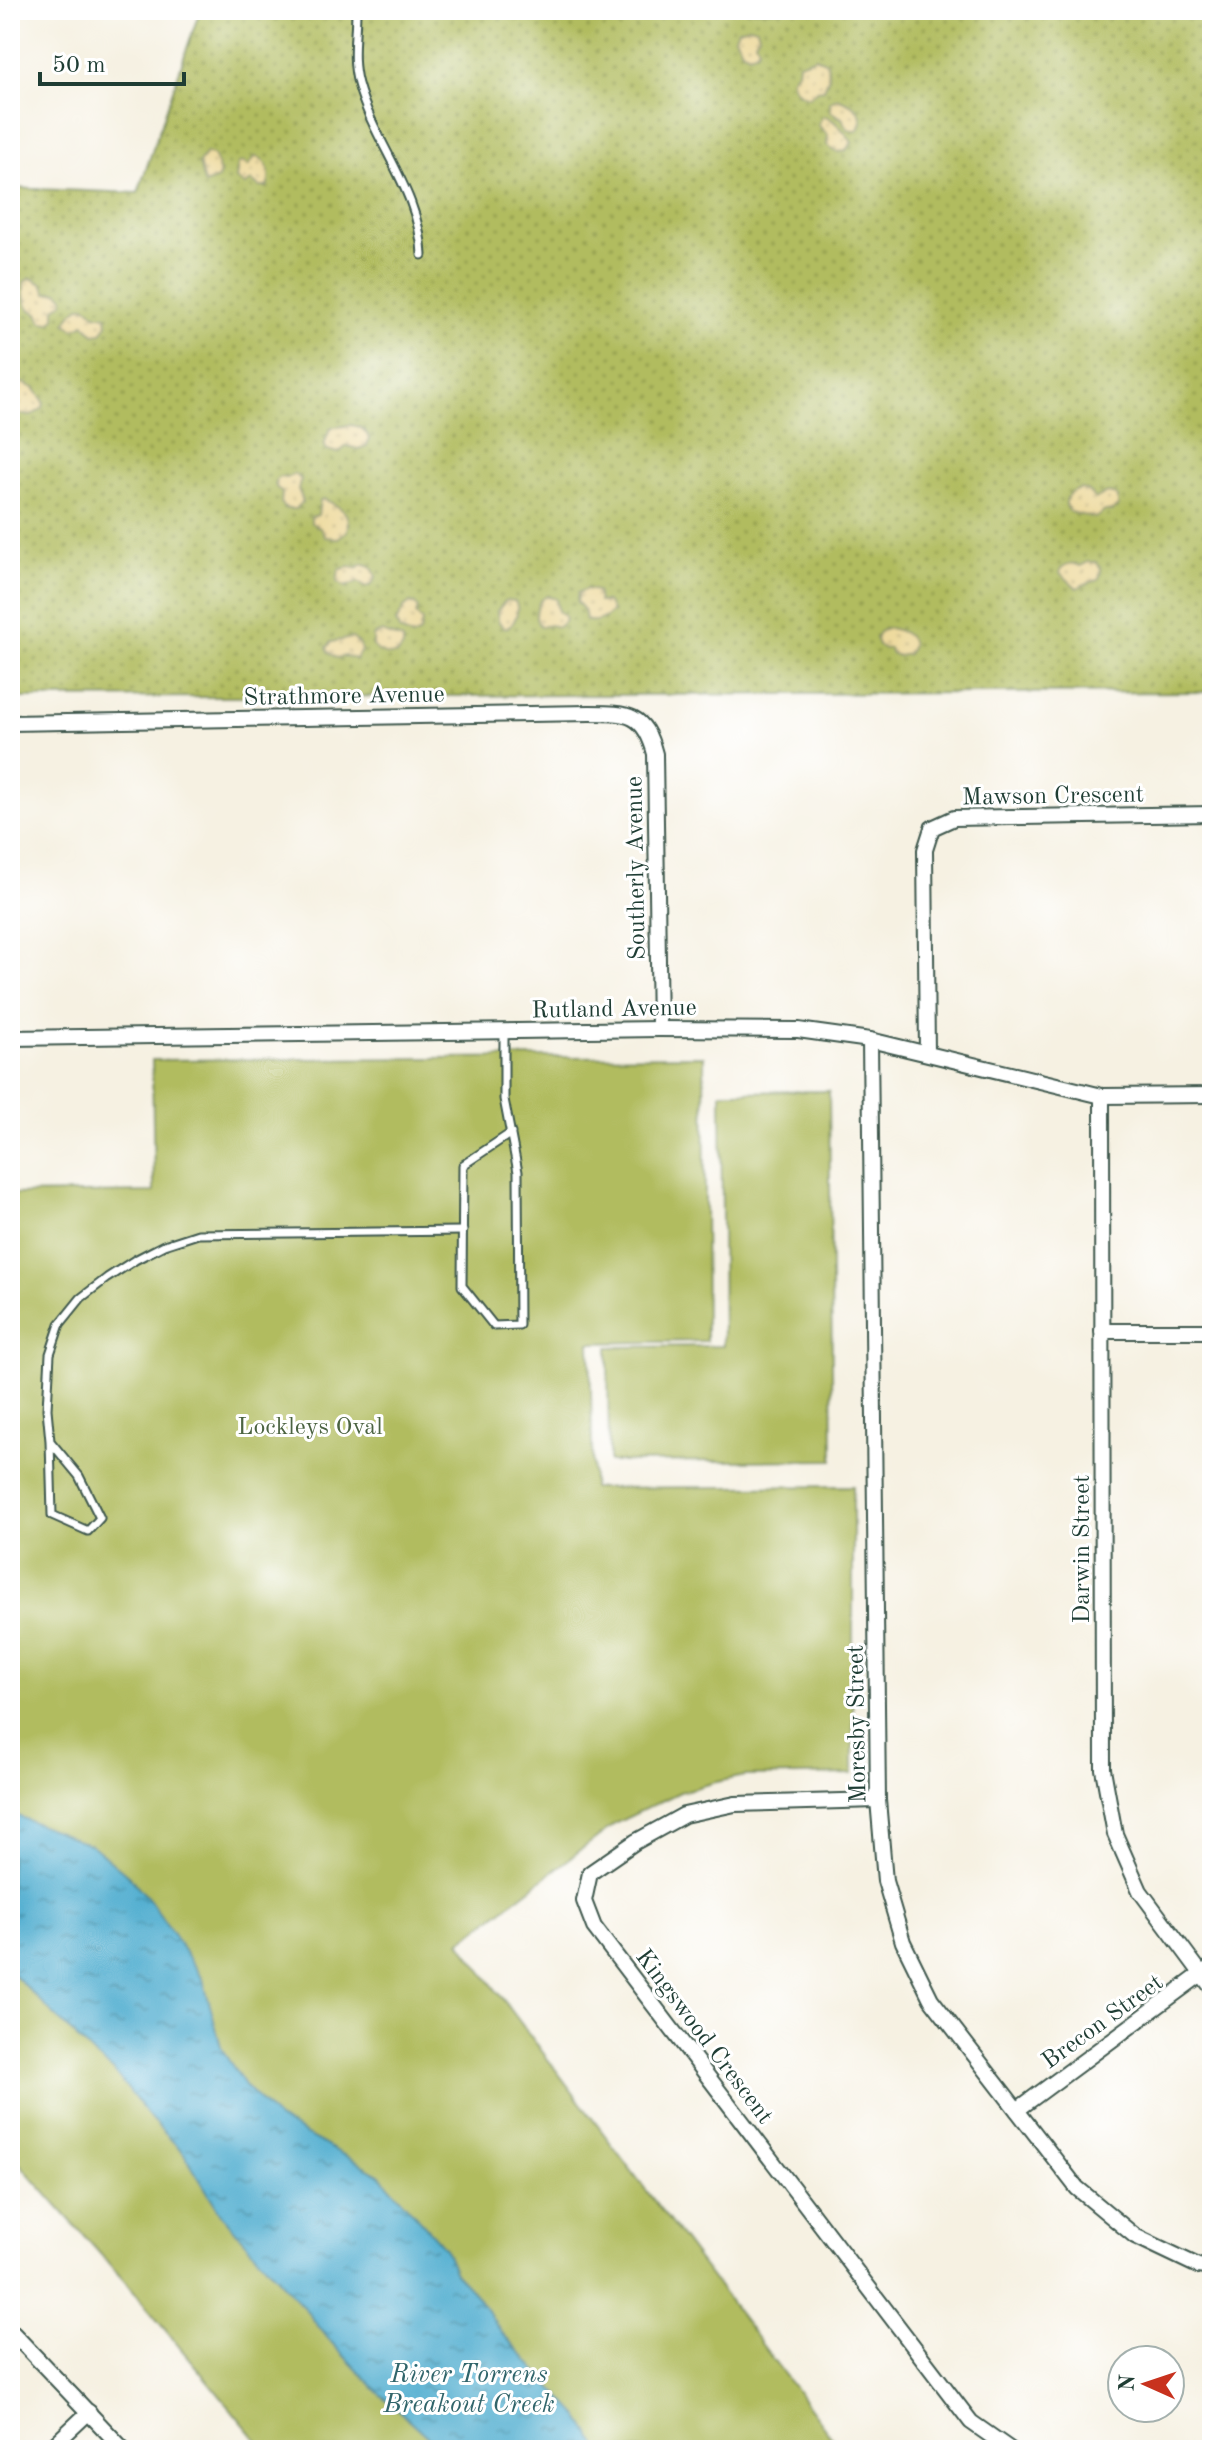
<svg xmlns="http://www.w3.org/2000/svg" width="1222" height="2460" viewBox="0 0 1222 2460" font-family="'Old Standard TT',serif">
<defs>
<pattern id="grass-dots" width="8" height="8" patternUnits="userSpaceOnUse" patternTransform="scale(2)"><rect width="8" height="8" fill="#b1bc5e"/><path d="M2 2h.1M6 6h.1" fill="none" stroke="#8f9a4e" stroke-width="1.8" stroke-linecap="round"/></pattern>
<pattern id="sand-dots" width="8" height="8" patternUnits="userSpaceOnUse" patternTransform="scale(2)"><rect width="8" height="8" fill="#eeda9e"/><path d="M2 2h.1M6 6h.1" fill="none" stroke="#ccbc89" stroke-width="1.8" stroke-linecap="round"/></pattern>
<pattern id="water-ripples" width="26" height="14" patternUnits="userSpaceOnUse" patternTransform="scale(2)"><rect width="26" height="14" fill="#52afd0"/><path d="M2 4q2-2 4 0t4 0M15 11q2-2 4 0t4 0" fill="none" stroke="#4390aa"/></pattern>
</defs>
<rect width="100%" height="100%" fill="#fff"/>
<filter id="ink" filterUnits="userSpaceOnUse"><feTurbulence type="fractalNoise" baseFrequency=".0125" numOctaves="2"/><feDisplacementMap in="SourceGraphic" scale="16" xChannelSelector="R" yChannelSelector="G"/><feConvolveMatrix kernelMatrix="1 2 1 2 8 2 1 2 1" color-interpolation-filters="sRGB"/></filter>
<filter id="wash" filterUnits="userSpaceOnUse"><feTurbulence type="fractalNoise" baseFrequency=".006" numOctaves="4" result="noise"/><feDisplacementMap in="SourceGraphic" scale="32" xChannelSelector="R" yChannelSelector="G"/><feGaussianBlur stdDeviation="1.8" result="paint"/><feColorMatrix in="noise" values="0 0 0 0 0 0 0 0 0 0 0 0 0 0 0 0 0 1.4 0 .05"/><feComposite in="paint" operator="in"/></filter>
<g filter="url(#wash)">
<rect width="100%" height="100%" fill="#f6f1e2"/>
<path fill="url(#grass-dots)" stroke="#687c49" stroke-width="2" d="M 200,10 L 1212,10 L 1212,692 L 10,698 L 10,188 L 138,193 Z"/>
<g fill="url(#sand-dots)" stroke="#868c69" stroke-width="2">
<path d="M 750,26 L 757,28 L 759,35 L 755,41 L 759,47 L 757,51 L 749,55 L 742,50 L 735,37 L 738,29 Z"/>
<path d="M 816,57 L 827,63 L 829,77 L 824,89 L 817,90 L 809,97 C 796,94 784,80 798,71 L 799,63 Z"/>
<path d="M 836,98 C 853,103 869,113 857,131 L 848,129 L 842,118 L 831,112 L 830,102 Z"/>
<path d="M 825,116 C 833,118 849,136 852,143 L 845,151 L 838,152 L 827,145 L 828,135 L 818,125 L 822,117 Z"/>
<path d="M 206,153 L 213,155 L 220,173 L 218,179 L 204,184 L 199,163 Z"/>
<path d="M 255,157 C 268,157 272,177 267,187 L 259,187 L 252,181 L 245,185 L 236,179 L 238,163 L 244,162 L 248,166 Z"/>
<path d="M 31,278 L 42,284 L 47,293 L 58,292 L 64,297 L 63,303 L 55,308 L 55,318 L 50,323 L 42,322 L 38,313 C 22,309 24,296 24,282 Z"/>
<path d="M 84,306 L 89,308 L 95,314 L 106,316 L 107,324 L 101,333 L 94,334 L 85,324 L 74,329 L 66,323 C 68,316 77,307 84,306 Z"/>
<path d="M 23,383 L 34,388 L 44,402 L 43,408 L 31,416 L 10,413 L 10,386 Z"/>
<path d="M 348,425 C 358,425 366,428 369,439 L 367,446 L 358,449 L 347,446 L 338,453 L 327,450 C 323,442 324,447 326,439 C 332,421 333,430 348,425 Z"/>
<path d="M 294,474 L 301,479 L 298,489 L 303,501 L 296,509 L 287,509 L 281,503 L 282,493 L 276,487 L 275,481 L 279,477 L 286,478 Z"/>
<path d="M 1081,489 L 1088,491 L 1095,499 C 1103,494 1110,490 1118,497 L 1118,506 L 1112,511 L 1105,511 L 1095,518 L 1070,512 L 1066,506 C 1065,495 1071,491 1081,489 Z"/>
<path d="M 324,499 C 339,507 352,511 347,531 L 338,538 L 325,537 L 320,528 L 311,523 L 311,517 L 318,515 L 320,500 Z"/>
<path d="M 1088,562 L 1096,562 L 1101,569 C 1099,585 1096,579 1085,584 C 1082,585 1080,587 1077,588 L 1060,573 L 1061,568 C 1068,563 1073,562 1080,566 Z"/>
<path d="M 362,564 C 372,564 373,569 376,577 L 372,585 L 365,587 L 358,582 L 345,587 L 337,582 L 339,570 L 350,566 L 357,568 Z"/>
<path d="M 586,589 L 597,591 L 599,602 L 607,602 L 612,611 C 607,618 594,624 586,620 L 584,610 L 577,602 L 578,593 Z"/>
<path d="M 546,596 L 556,599 L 558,611 L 565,617 L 564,622 L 559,627 L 549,625 L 541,627 C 532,619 536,602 546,596 Z"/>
<path d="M 506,600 L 515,601 C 520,610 516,626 504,628 L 498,621 L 497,611 Z"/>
<path d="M 410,603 L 415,604 L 418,608 L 416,615 L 422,621 L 420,633 L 412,637 L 399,630 L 396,623 L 404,608 Z"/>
<path d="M 888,628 C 899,630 910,633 912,645 L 908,654 L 898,656 L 891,653 L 889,648 L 884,649 L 878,646 L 876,639 L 879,632 Z"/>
<path d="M 382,632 L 403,640 L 403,647 L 398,654 C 390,657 378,653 373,646 L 373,636 Z"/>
<path d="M 352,638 L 359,643 L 361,651 L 355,659 L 346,656 L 336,658 L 328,652 L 327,648 L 331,642 Z"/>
</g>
<g fill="#b1bc5e" stroke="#687c49" stroke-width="2">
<path d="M 704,1056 L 706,1341 L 590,1343 L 593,1488 L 853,1486 L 853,1774 L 745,1776 L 712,1783 L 680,1792 L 616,1823 L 460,1942 L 841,2450 L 265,2450 L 128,2285 L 10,2153 L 10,1194 L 154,1192 L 152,1060 Z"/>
<path d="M 829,1091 L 833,1460 L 609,1462 L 608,1347 L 723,1346 L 721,1092 Z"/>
</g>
<path fill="url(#water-ripples)" stroke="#387682" stroke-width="2" d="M 10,1813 L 92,1845 L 128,1875 L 150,1900 L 203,1979 L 222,2050 L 247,2088 L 279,2120 L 379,2174 L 444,2247 L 455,2273 L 476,2295 L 504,2335 L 579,2416 L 600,2450 L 442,2450 L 376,2390 L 330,2341 L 304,2308 L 222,2216 L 183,2152 L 151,2119 L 113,2070 L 95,2056 L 10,1971 Z"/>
</g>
<g filter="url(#ink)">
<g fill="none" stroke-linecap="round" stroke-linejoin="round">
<defs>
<g id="lane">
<path d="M 356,10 C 356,35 351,59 358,84 C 374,143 420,192 422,255"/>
<path d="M 504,1031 L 504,1099 L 518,1172 L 519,1325 L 494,1326 L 462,1286 L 463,1165 L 511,1133"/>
<path d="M 50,1441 L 52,1515 L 88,1531 L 100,1518 L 79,1476 L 50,1441 L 47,1409 L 50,1354 L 60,1324 L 81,1298 L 107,1278 L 135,1260 L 164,1245 L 198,1234 L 463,1231"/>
</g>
<g id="street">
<path d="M 10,723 L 590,713 C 629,713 644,713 655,754 L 659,1029"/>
<path d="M 10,1038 L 659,1029 L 798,1030 L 870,1040 L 1102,1096 L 1212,1095"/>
<path d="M 870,1040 L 878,1800 L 885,1881 L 903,1942 L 931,1999 L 1077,2188 L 1135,2236 L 1198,2266 L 1212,2268"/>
<path d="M 927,1053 L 925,850 L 932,828 L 954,818 L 1212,814"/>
<path d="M 1102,1096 L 1103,1769 L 1115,1834 L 1140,1891 L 1212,1988"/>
<path d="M 1102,1331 L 1212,1331"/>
<path d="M 878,1800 L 735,1804 L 684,1815 L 635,1842 L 590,1873 L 584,1901 L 594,1927 L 971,2422 L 1011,2450"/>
<path d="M 1017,2110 L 1212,1966"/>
<path d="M 10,2330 L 124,2450"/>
<path d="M 54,2445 L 89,2412"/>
</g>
</defs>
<use href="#lane" stroke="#3f584e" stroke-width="11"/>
<use href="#street" stroke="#3f584e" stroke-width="18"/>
<use href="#lane" stroke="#fff" stroke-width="7"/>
<use href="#street" stroke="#fff" stroke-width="14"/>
</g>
</g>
<g text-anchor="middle" stroke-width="6" stroke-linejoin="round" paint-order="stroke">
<g font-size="24" fill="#1f3d34" stroke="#fff">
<text transform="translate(344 695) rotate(-1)" y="8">Strathmore Avenue</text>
<text transform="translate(1053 795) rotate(-1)" y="8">Mawson Crescent</text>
<text transform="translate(635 868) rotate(-91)" y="8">Southerly Avenue</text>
<text transform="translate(614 1008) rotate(-1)" y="8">Rutland Avenue</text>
<text transform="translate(1081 1549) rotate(-90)" y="8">Darwin Street</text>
<text transform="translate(856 1724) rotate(-91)" y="8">Moresby Street</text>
<text transform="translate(1102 2021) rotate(-36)" y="8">Brecon Street</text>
<text transform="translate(705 2036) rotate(53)" y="8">Kingswood Crescent</text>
</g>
<g font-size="24" fill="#4b6341" stroke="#fff">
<text x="310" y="1434">Lockleys Oval</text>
</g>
<g font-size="26" font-style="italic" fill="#31656b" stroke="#fff">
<text x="469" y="2382">River Torrens<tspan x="469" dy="30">Breakout Creek</tspan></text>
</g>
</g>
<rect width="1222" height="2460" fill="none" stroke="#fff" stroke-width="40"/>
<g transform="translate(1146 2384) rotate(273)"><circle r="38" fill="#ffffff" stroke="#a5b1ae" stroke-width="2"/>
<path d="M0-6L14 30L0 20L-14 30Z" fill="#c8321e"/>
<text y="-12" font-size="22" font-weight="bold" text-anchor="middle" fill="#1f3d34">N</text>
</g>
<path d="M40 72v12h144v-12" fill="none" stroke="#1f3d34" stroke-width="4"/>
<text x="52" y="72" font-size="24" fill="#1f3d34" stroke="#ffffff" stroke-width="6" paint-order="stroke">50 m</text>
</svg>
